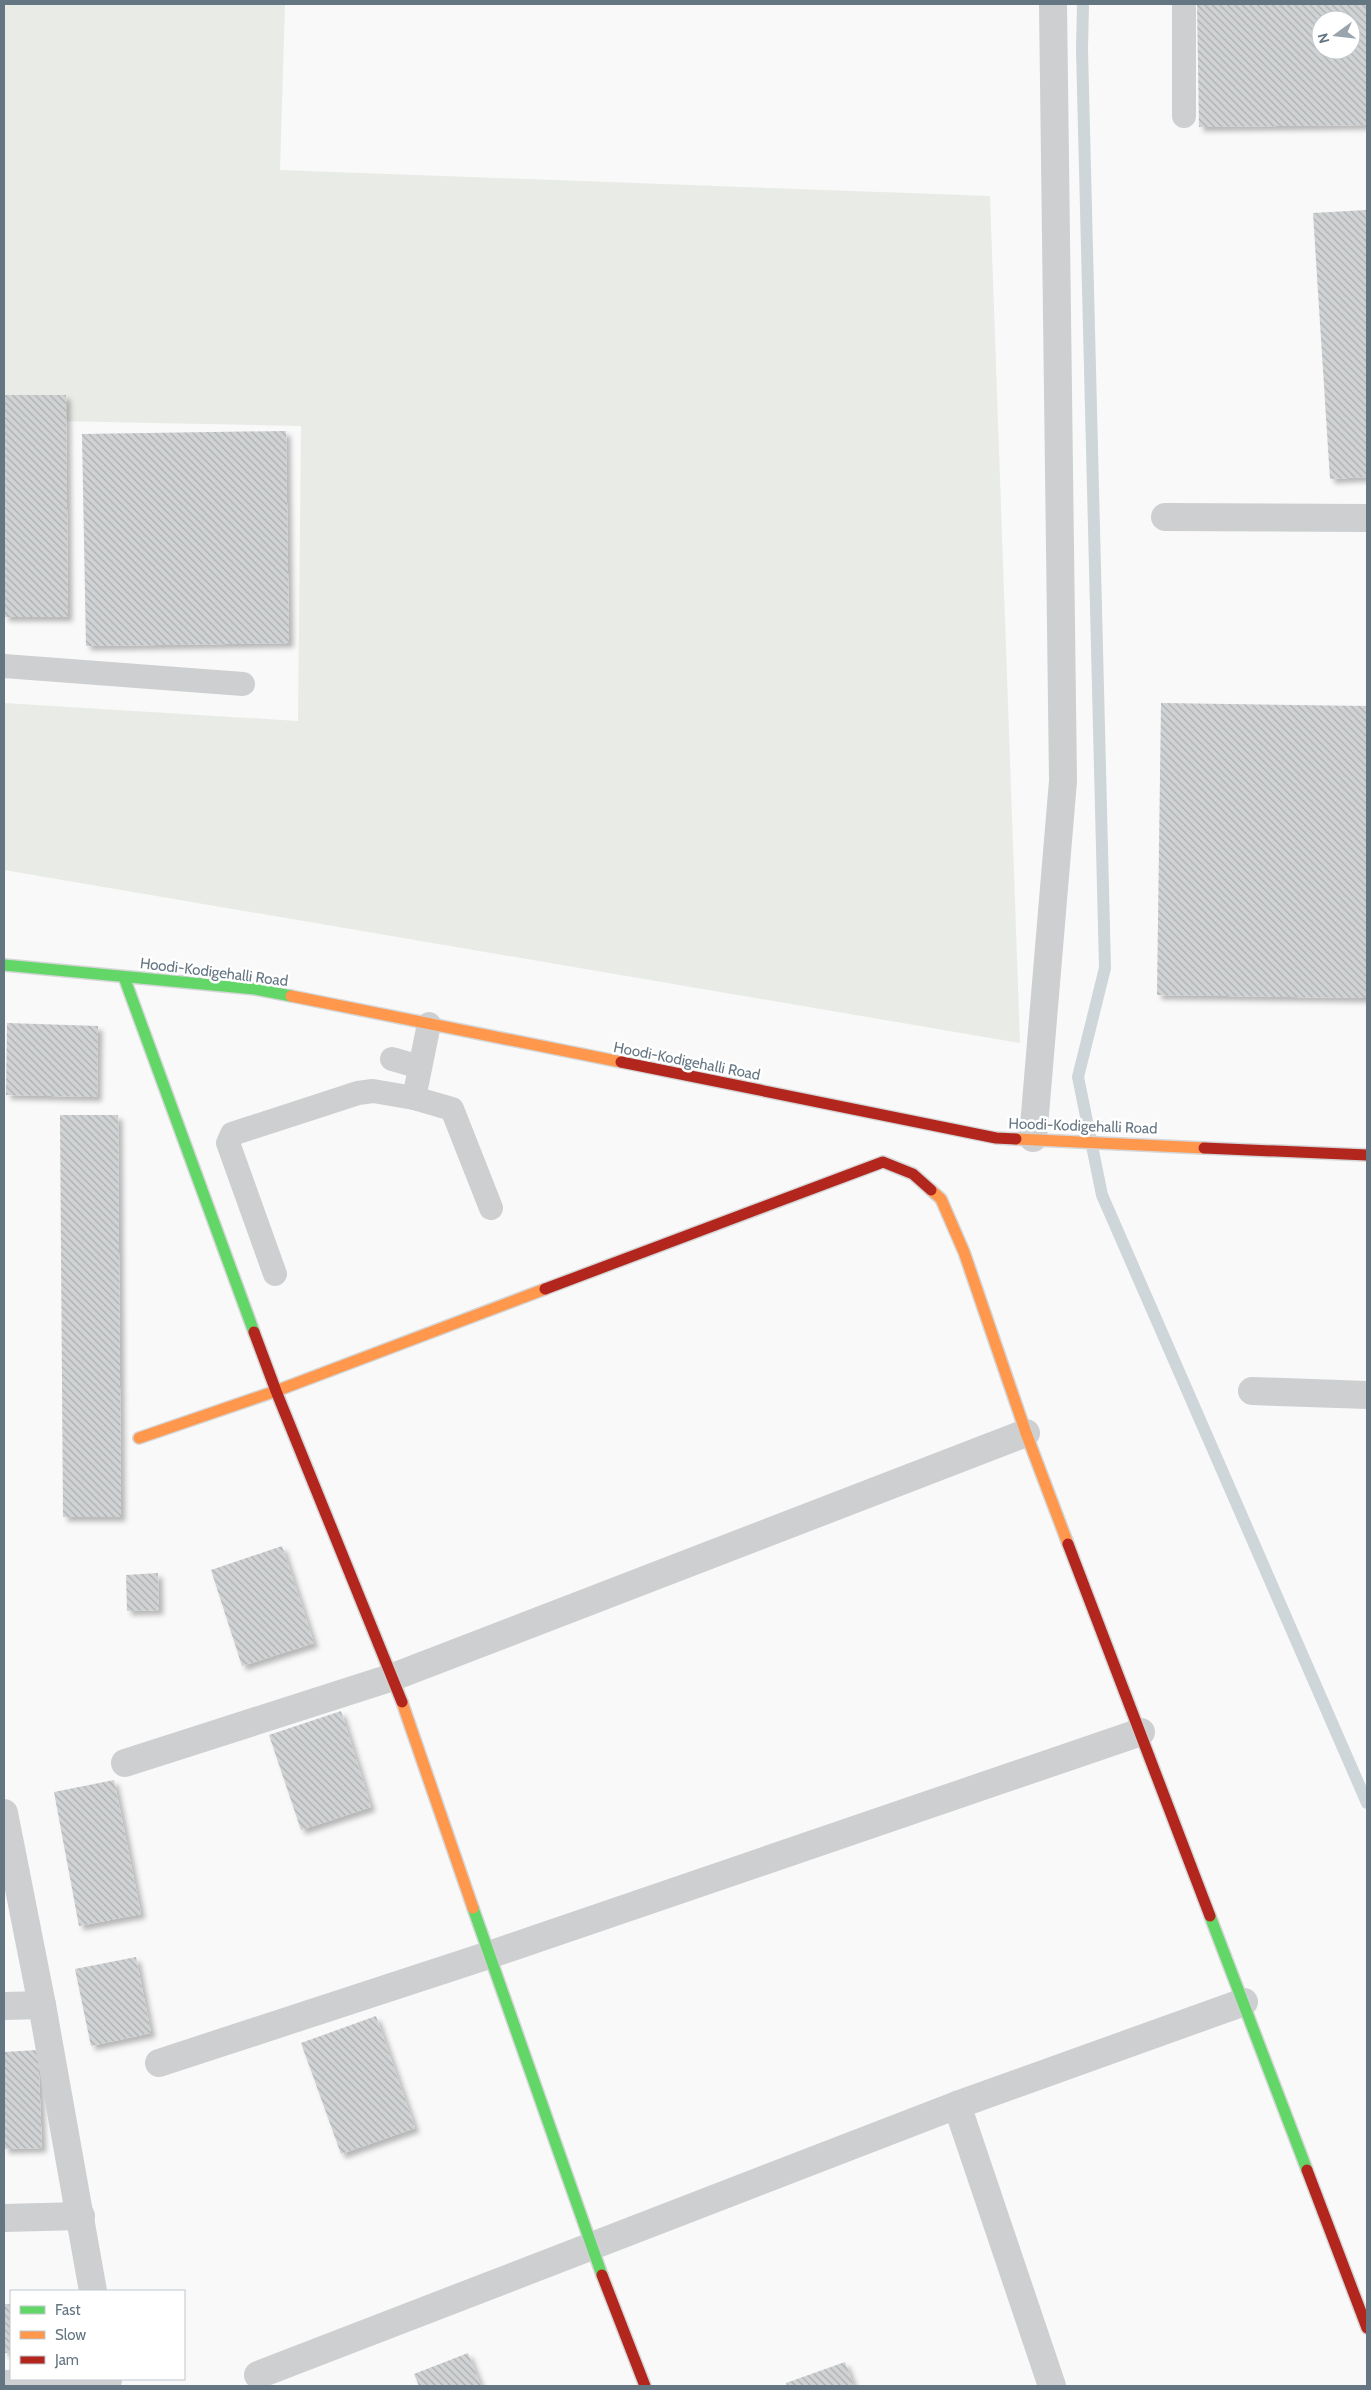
<svg xmlns="http://www.w3.org/2000/svg" width="1371" height="2390" viewBox="0 0 1371 2390" font-family="Cabin,sans-serif">
<defs>
<pattern id="building-back-hatch" width="6" height="6" patternUnits="userSpaceOnUse" patternTransform="scale(1.25)"><rect width="6" height="6" fill="#d0d2d3"/><path d="M-1 5l2 2M0 0l6 6M5-1l2 2" fill="none" stroke="#acafb1"/></pattern>
<filter id="shadow"><feDropShadow dx="4.5" dy="4.5" stdDeviation="2.5" flood-color="#0004"/></filter>
</defs>
<rect width="100%" height="100%" fill="#f9f9f9"/>
<path fill="#e8ebe6" d="M 4,4 L 285,4 L 280,170 L 990,196 L 1020,1043 L 4,870 L 4,703 L 298,721 L 301,426 L 4,420 Z"/>
<g fill="none" stroke-linecap="round" stroke-linejoin="round">
<path stroke="#ced6d9" stroke-width="12" d="M 1083,4 L 1082,49 L 1105,968 L 1078,1077 L 1102,1195 L 1367,1803"/>
</g>
<g fill="url(#building-back-hatch)" fill-rule="evenodd" filter="url(#shadow)">
<path d="M 1197,4 L 1367,4 L 1367,125 L 1199,127 ZM 1321,20 L 1351,20 L 1351,50 L 1321,50 Z"/>
<path d="M 1367,210 L 1367,477 L 1330,479 L 1313,213 Z"/>
<path d="M 4,395 L 66,395 L 68,617 L 4,617 Z"/>
<path d="M 286,431 L 289,643 L 86,646 L 82,434 Z"/>
<path d="M 1161,703 L 1367,706 L 1367,998 L 1157,995 Z"/>
<path d="M 7,1023 L 98,1026 L 97,1097 L 6,1095 Z"/>
<path d="M 60,1115 L 118,1115 L 121,1517 L 63,1517 Z"/>
<path d="M 282,1546 L 314,1643 L 242,1666 L 211,1570 Z"/>
<path d="M 158,1573 L 159,1610 L 127,1611 L 126,1575 Z"/>
<path d="M 341,1711 L 371,1807 L 301,1830 L 269,1735 Z"/>
<path d="M 114,1780 L 141,1914 L 79,1926 L 54,1792 Z"/>
<path d="M 136,1957 L 151,2033 L 91,2046 L 75,1969 Z"/>
<path d="M 376,2016 L 415,2128 L 341,2154 L 301,2043 Z"/>
<path d="M 38,2050 L 42,2148 L 4,2149 L 4,2052 Z"/>
<rect x="4" y="2304" width="7" height="49"/>
<path d="M 468,2353 L 481,2386 L 419,2386 L 414,2374 Z"/>
<path d="M 845,2362 L 854,2386 L 787,2386 L 786,2383 Z"/>
</g>
<g fill="none" stroke-linecap="round" stroke-linejoin="round">
<defs>
<g id="fast">
<path d="M 4,965 L 255,989 L 291,996"/>
<path d="M 124,977 L 254,1332"/>
<path d="M 473,1908 L 602,2275"/>
<path d="M 1210,1916 L 1307,2170"/>
</g>
<g id="slow">
<path d="M 291,996 L 621,1062"/>
<path d="M 1016,1139 L 1204,1148"/>
<path d="M 931,1190 L 941,1199 L 964,1252 L 1026,1433 L 1068,1544"/>
<path d="M 139,1438 L 276,1391 L 545,1289"/>
<path d="M 402,1702 L 473,1908"/>
</g>
<g id="jam">
<path d="M 621,1062 L 996,1138 L 1016,1139"/>
<path d="M 1204,1148 L 1367,1155"/>
<path d="M 545,1289 L 883,1162 L 913,1174 L 931,1190"/>
<path d="M 254,1332 L 276,1391 L 402,1702"/>
<path d="M 1068,1544 L 1210,1916"/>
<path d="M 1307,2170 L 1367,2328"/>
<path d="M 602,2275 L 645,2386"/>
</g>
</defs>
<use href="#fast" stroke="#d5d6d7" stroke-width="14"/>
<use href="#slow" stroke="#d5d6d7" stroke-width="14"/>
<use href="#jam" stroke="#d5d6d7" stroke-width="14"/>
<g stroke="#cecfd0" stroke-width="24">
<path d="M 1184,4 L 1184,116"/>
<path d="M 4,666 L 243,684"/>
<path d="M 429,1024 L 414,1098 L 452,1109 L 491,1208"/>
<path d="M 392,1059 L 420,1067"/>
<path d="M 275,1274 L 228,1143 L 232,1134 L 358,1093 L 373,1091 L 414,1098"/>
</g>
<g stroke="#cecfd0" stroke-width="28">
<path d="M 1165,517 L 1367,518"/>
<path d="M 1033,1138 L 1063,781 L 1053,4"/>
<path d="M 1252,1391 L 1367,1395"/>
<path d="M 125,1763 L 393,1677 L 1026,1433"/>
<path d="M 4,1813 L 42,2005 L 93,2291"/>
<path d="M 4,2006 L 42,2005"/>
<path d="M 159,2063 L 489,1955 L 1141,1732"/>
<path d="M 957,2105 L 1052,2386"/>
<path d="M 4,2218 L 81,2216"/>
<path d="M 258,2375 L 957,2105 L 1244,2002"/>
<path d="M 4,2384 L 108,2380"/>
</g>
<use href="#fast" stroke="#63d668" stroke-width="11"/>
<use href="#slow" stroke="#ff974d" stroke-width="11"/>
<use href="#jam" stroke="#b3261e" stroke-width="11"/>
</g>
<g text-anchor="middle" stroke-width="5" stroke-linejoin="round" paint-order="stroke">
<g font-size="15" fill="#657683" stroke="#fff">
<text transform="translate(214 972) rotate(7)" y="5">Hoodi-Kodigehalli Road</text>
<text transform="translate(687 1061) rotate(11)" y="5">Hoodi-Kodigehalli Road</text>
<text transform="translate(1083 1126) rotate(2)" y="5">Hoodi-Kodigehalli Road</text>
</g>
</g>
<rect width="1371" height="2390" fill="none" stroke="#657683" stroke-width="10"/>
<rect x="10" y="2290" width="175" height="90" fill="#ffffff" stroke="#c1c8cd"/>
<rect x="20" y="2306" width="25" height="8" fill="#63d668" stroke="#c1c8cd"/>
<text x="55" y="2315" font-size="15" fill="#657683">Fast</text>
<rect x="20" y="2331" width="25" height="8" fill="#ff974d" stroke="#c1c8cd"/>
<text x="55" y="2340" font-size="15" fill="#657683">Slow</text>
<rect x="20" y="2356" width="25" height="8" fill="#b3261e" stroke="#c1c8cd"/>
<text x="55" y="2365" font-size="15" fill="#657683">Jam</text>
<g transform="translate(1336 35) rotate(255)"><circle r="24" fill="#ffffff" stroke="#c1c8cd"/>
<path d="M0-4L9 19L0 12L-9 19Z" fill="#99a4ac"/>
<text y="-8" font-size="14" font-weight="bold" text-anchor="middle" fill="#657683">N</text>
</g>
</svg>
